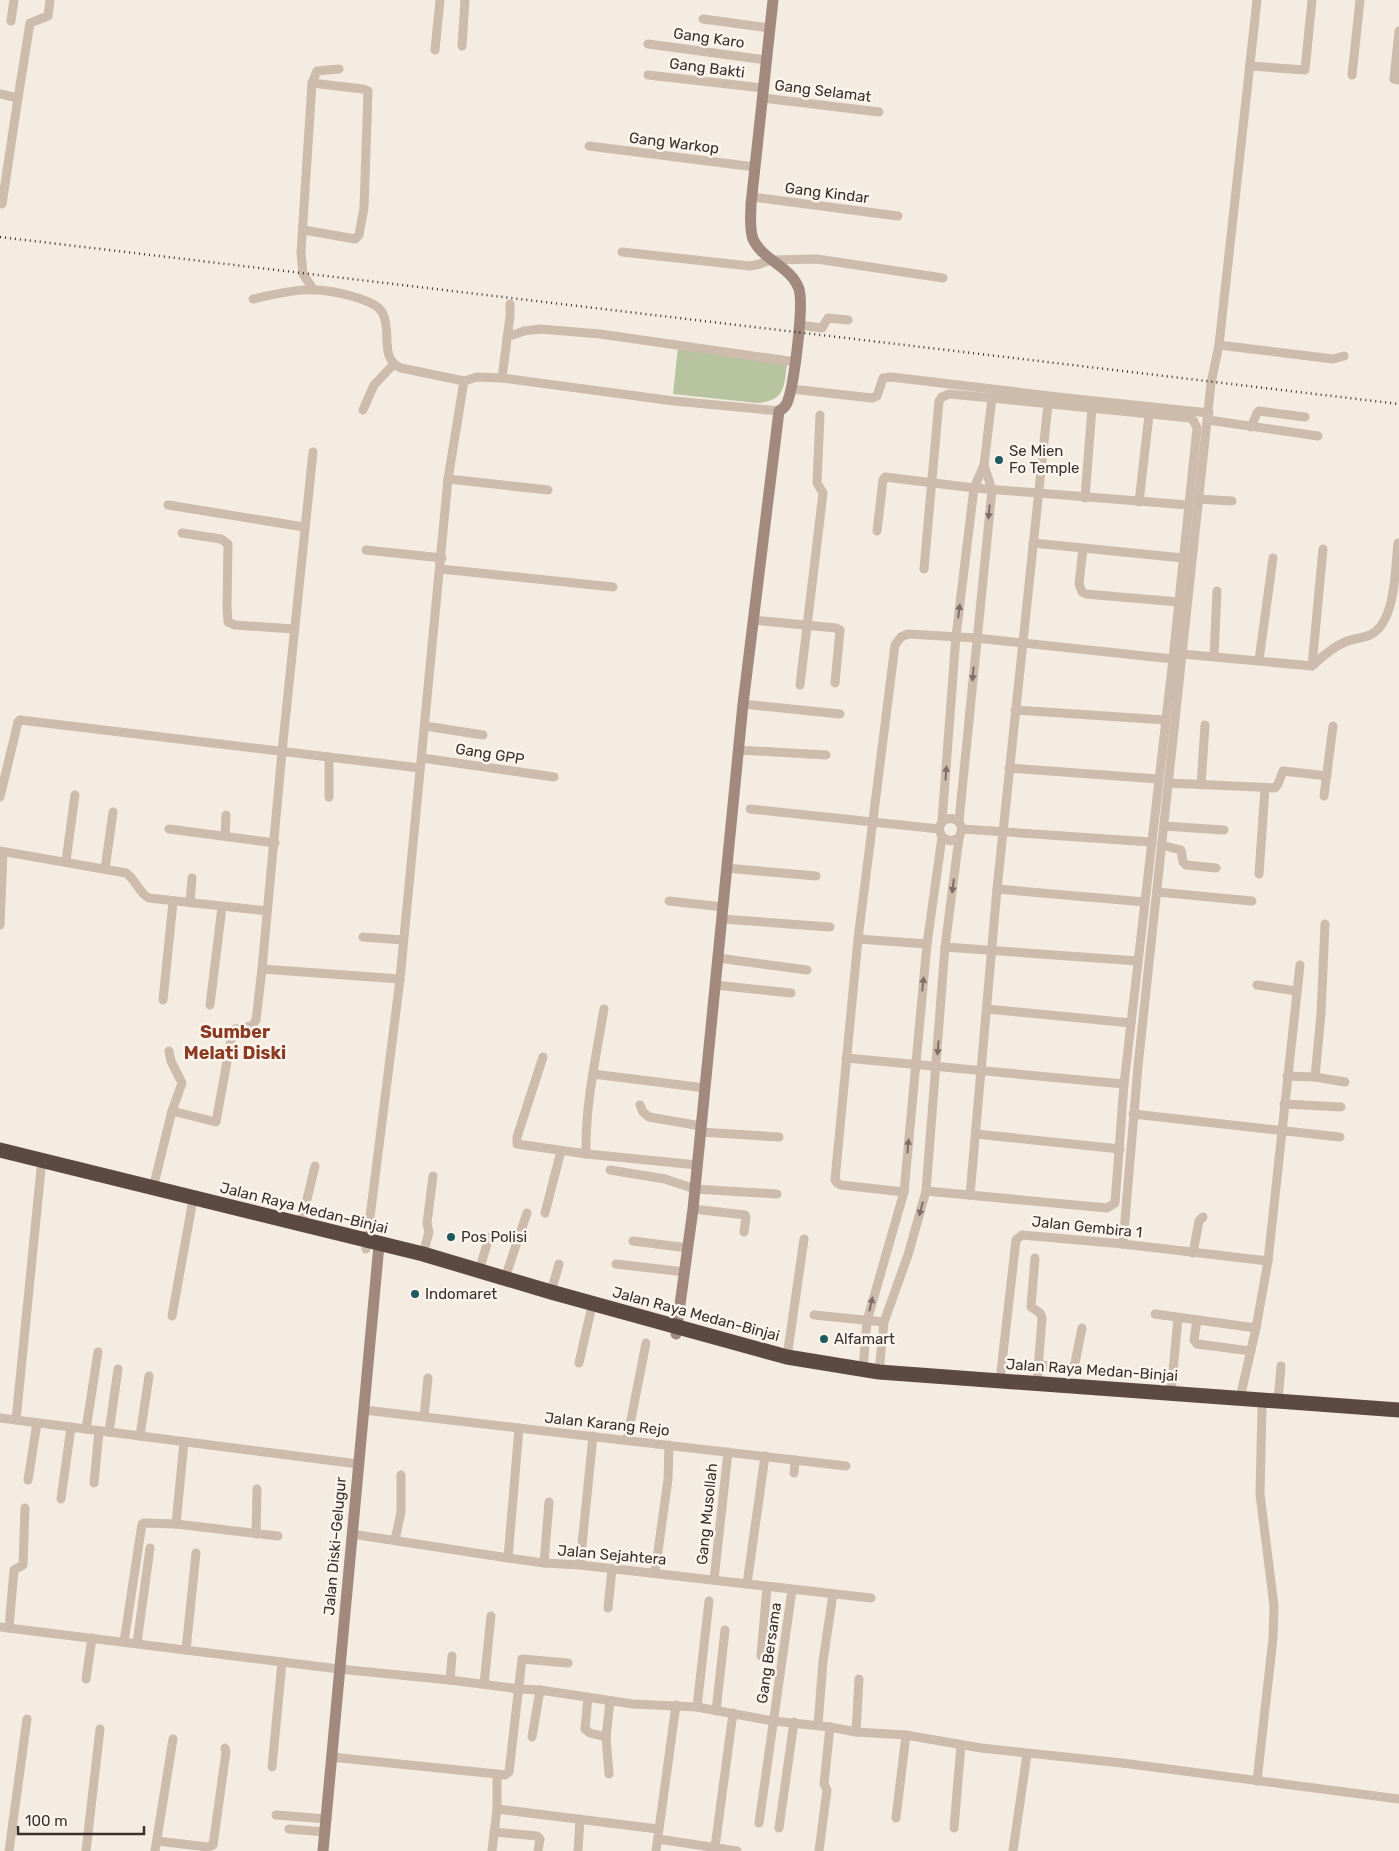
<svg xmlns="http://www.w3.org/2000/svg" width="1399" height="1851" viewBox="0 0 1399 1851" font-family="Rubik,sans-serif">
<rect width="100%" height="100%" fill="#f4ebe1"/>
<path fill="#b8c4a0" d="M 678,347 L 787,364 C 784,387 785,401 757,403 L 673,394 Z"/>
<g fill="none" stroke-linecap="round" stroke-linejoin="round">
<g stroke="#cdbbac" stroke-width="9">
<path d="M 703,19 L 770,28"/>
<path d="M 11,21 L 14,0"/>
<path d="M 1399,31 L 1394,79 L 1399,80"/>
<path d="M 648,44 L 766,60"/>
<path d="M 462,46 L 465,0"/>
<path d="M 435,50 L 440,0"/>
<path d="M 1250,66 L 1305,70 L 1312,0"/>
<path d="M 648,75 L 763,88"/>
<path d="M 1352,75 L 1360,0"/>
<path d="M 0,94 L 18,98 L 30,23 L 48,16 L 50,0"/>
<path d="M 763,98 L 879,112"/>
<path d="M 589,146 L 755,167"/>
<path d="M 752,197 L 898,216"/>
<path d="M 2,204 L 18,98"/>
<path d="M 304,230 L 355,239 L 359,235 L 364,208 L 368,91 L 363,89 L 312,83"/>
<path d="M 622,252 L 750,266 L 760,264 L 771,260 L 817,259 L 943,278"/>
<path d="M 313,289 L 303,274 L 301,253 L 312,83 L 317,71 L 339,69"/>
<path d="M 253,299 C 296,289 316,285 358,298 C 367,301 379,305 383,314 C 392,333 379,359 401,368 L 464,381 L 477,377 L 502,378 L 674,401 L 779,411"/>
<path d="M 799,325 L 822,328 L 828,318 L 848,320"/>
<path d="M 507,337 L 524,331 L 540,329 L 600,334 L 796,362"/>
<path d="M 1219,345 L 1333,359 L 1344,356"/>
<path d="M 502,378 L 510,316 L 510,304"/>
<path d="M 791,389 L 872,398 L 877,396 L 883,378 L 891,377 L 1067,398 L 1209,413"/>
<path d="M 363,410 L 374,385 L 393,365"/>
<path d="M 1208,420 L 1318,436"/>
<path d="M 1251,427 L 1257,413 L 1259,411 L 1305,417"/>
<path d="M 448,479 L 548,490"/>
<path d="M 1085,498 L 1092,408"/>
<path d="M 1198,499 L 1232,501"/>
<path d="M 1139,502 L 1149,415"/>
<path d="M 168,505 L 304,527"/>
<path d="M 877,531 L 883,480 L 885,477 L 974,488 L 1188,505"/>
<path d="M 182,533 L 221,539 L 228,544 L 227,607 L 228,622 L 235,625 L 294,629"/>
<path d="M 1033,543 L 1183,558"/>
<path d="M 1083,548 L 1079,584 L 1082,592 L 1086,594 L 1178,602"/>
<path d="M 366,550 L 442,558"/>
<path d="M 441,569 L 613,587"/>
<path d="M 924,569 L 939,401 L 942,397 L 949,394 L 992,398 L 1190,418 L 1193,420 L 1197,428 L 1173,659 L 1124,1084 L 1115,1203 L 1107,1208 L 926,1191"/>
<path d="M 753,620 L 836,628 L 840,630 L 835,683"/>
<path d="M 1182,654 L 1312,666 C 1321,658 1331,648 1343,643 C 1352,638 1363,639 1372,634 C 1396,620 1395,568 1398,543"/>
<path d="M 1214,656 L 1217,591"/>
<path d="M 1259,660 L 1273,558"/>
<path d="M 1312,666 L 1323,549"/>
<path d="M 800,685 L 823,493 L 817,483 L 820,415"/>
<path d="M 743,704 L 840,714"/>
<path d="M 1015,710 L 1165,720"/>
<path d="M 425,726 L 483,735"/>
<path d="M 738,750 L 826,755"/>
<path d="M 422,758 L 554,777"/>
<path d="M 1009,768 L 1158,779"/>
<path d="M 1168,783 L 1275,788 L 1278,784 L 1283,771 L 1327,776"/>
<path d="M 1201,785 L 1205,725"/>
<path d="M 1324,796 L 1333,726"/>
<path d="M 0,797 L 18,722 L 20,720 L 420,768"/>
<path d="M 329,797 L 329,757"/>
<path d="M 750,809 L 939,829"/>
<path d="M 942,821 L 956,636 L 974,488 L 984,465 L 992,398"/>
<path d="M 959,821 L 992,490 L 984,465"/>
<path d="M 1164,826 L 1224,830"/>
<path d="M 169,829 L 275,843"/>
<path d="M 962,829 L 1151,842"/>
<path d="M 225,836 L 226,815"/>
<path d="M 1161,845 L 1181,850 L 1183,862 L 1186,865 L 1216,868"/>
<path d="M 0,851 L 126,873 C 136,880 139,893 149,898 L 267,911"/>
<path d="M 66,861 L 75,795"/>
<path d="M 726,868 L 816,876"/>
<path d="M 105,869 L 113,812"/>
<path d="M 1259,874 L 1265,788"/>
<path d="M 997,889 L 1145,902"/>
<path d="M 1157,892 L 1252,901"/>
<path d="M 669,901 L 723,907"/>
<path d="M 190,903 L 192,878"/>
<path d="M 722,919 L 830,927"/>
<path d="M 0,925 L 3,852"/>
<path d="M 363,937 L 403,940"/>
<path d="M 858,939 L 927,944"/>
<path d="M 945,947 L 1138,961"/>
<path d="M 718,958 L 807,970"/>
<path d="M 262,969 L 400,979"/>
<path d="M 715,985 L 791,993"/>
<path d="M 1257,985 L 1296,991"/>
<path d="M 163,1000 L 173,902"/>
<path d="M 210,1005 L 222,907"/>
<path d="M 987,1009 L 1131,1023"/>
<path d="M 169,1051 L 171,1061 L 182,1083 L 172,1111"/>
<path d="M 543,1057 L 517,1137 L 517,1144 L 587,1154 L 697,1165"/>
<path d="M 846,1058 L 1124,1084"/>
<path d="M 593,1074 L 705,1088"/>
<path d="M 1287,1076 L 1315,1077 L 1345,1082"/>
<path d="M 1315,1077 L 1321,1014 L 1325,924"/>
<path d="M 1284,1104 L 1341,1107"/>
<path d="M 640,1105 L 643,1112 L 649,1117 L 701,1126"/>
<path d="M 1133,1114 L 1340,1137"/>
<path d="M 700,1132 L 779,1137"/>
<path d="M 976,1134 L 1120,1149"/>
<path d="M 586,1154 C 585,1105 596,1057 604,1009"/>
<path d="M 610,1170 L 665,1179 L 695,1189 L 777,1194"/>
<path d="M 153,1188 L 172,1111 L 216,1122 L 232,1034 L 235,1029 L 252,1026 L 256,1020 L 262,969 L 282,752 L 313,452"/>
<path d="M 904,1192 L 841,1185 L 837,1183 L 835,1180 L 858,939 L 895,645 L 901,637 L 908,634 L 976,638 L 1173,659"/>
<path d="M 970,1195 L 997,889 L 1048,404"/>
<path d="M 693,1209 L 745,1215 L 746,1217 L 744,1232"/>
<path d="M 545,1213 L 561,1151"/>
<path d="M 301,1224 L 315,1166"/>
<path d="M 633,1241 L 688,1248"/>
<path d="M 1123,1244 L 1138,1066 L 1211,383 L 1219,345 L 1257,0"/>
<path d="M 366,1249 L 400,979 L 448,479 L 464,381"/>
<path d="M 1193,1253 L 1199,1221 L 1203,1217"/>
<path d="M 423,1254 L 429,1232 L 427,1223 L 433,1176"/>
<path d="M 1035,1258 L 1031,1307 L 1040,1313 L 1042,1318 L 1037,1383"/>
<path d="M 616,1264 L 685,1272"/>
<path d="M 479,1271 L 489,1237"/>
<path d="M 505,1278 L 527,1213"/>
<path d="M 551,1292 L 559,1264"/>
<path d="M 1155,1314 L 1256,1328"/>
<path d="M 814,1315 L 884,1322"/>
<path d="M 172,1316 L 192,1205"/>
<path d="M 1197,1320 L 1194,1340 L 1197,1344 L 1251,1351"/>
<path d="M 787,1357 L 804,1239"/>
<path d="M 579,1363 L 591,1310"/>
<path d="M 1039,1365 L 1074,1368 L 1082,1328"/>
<path d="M 863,1369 L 867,1321 L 904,1192 L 927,944 L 942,837"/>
<path d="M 879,1372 L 884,1322 L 908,1255 L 926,1191 L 945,947 L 959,838 L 962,829 C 959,815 942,815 939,829 L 942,837 L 950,841 L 959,838"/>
<path d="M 1000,1380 L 1016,1240 L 1022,1235 L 1123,1244 L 1268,1261"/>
<path d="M 1171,1393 L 1178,1318"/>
<path d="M 1240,1398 L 1256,1328 L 1268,1261 L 1300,965"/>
<path d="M 1278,1401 L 1281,1366"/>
<path d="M 364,1410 L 846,1466"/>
<path d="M 424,1417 L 428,1378"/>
<path d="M 0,1418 L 358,1464"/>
<path d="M 16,1420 L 41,1169"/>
<path d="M 86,1429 L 98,1352"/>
<path d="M 109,1432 L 118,1369"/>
<path d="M 140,1436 L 149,1376"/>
<path d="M 627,1440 L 646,1343"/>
<path d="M 794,1473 L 795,1460"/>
<path d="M 28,1480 L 37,1423"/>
<path d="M 94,1483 L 99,1431"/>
<path d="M 61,1499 L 71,1427"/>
<path d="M 176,1524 L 184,1442"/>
<path d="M 256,1534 L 257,1489"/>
<path d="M 352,1534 L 508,1558 L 544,1563 L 580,1565 L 871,1598"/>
<path d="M 395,1540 L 401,1512 L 401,1475"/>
<path d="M 508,1558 L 519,1428"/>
<path d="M 544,1563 L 549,1502"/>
<path d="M 580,1565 L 593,1436"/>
<path d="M 655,1573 L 668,1479 L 669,1445"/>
<path d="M 714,1580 L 728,1452"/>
<path d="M 747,1584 L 765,1456"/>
<path d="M 608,1608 L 612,1569"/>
<path d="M 0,1627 L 339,1669 L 450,1680 L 519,1689 L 540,1690 L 633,1704 L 697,1707 L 773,1721 L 830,1727 L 856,1732 L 906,1735 L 981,1748 L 1122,1763 L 1399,1799"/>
<path d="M 9,1628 L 14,1570 L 23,1565 L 25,1508"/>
<path d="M 124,1642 L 142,1524 L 144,1523 L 176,1524 L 278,1536"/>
<path d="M 137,1643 L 150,1548"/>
<path d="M 186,1650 L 196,1553"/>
<path d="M 761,1656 L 767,1587"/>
<path d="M 86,1679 L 92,1638"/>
<path d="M 450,1680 L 452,1656"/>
<path d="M 484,1684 L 491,1616"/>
<path d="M 588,1697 L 585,1729 L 590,1733 L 606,1737"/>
<path d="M 697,1707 L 709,1601"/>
<path d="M 716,1711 L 725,1630"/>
<path d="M 818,1725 L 823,1661 L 833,1594"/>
<path d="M 856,1732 L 859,1679"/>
<path d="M 532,1737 L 540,1690"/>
<path d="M 331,1757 L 497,1774 L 497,1809 L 492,1851"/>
<path d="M 272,1767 L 282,1662"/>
<path d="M 497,1774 L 505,1775 L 509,1772 L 522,1659 L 568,1663"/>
<path d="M 609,1774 L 606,1737 L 610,1701"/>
<path d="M 1257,1781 L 1273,1638 L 1274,1606 L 1260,1494 L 1262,1407"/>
<path d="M 497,1809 L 658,1829"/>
<path d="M 276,1815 L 327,1819"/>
<path d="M 896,1818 L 906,1735"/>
<path d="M 759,1823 L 792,1590"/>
<path d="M 779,1828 L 794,1722"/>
<path d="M 954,1828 L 961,1745"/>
<path d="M 289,1829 L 325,1832"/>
<path d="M 494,1832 L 537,1836 L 540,1839 L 538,1851"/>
<path d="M 658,1839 L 737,1851"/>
<path d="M 157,1841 L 208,1847 L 213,1845 L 226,1752 L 225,1748"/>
<path d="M 715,1847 L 733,1713"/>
<path d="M 9,1851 L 27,1719"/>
<path d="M 86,1851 L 100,1729"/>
<path d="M 155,1851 L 173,1739"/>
<path d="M 578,1851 L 580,1819"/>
<path d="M 656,1851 L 676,1705"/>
<path d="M 819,1851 L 827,1790 L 824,1784 L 830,1727"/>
<path d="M 1013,1851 L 1027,1754"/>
</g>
<g stroke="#a18a7d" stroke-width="11">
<path d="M 676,1334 L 693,1209 L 743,704 L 779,411 C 783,409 785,407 787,403 C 794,386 804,306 799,289 C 791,266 763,261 753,239 C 749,228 751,215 751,204 L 773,0"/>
<path d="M 323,1851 L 379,1245"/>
</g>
<path stroke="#5c4a42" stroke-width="15" d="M 0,1150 L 423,1254 L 551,1292 L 787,1357 L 879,1372 L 1399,1410"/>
<path stroke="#3b302b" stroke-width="2.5" stroke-dasharray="1 4" stroke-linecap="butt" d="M 0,237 L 1399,404"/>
</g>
<defs><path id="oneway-solid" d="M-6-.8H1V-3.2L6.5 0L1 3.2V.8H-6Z" transform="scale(1.25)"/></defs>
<g fill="#7d6f65">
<use href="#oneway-solid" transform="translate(989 512) rotate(96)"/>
<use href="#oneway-solid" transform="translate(959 611) rotate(-83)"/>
<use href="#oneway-solid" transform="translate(973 674) rotate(95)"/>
<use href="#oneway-solid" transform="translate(946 773) rotate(-86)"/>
<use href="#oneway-solid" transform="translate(953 886) rotate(97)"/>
<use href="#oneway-solid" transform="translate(923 984) rotate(-84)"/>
<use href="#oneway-solid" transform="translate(938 1048) rotate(94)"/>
<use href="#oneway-solid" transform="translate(908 1146) rotate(-85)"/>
<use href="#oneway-solid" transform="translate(921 1209) rotate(105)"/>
<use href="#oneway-solid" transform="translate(871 1304) rotate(-77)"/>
</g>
<g fill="#1f5a5e" stroke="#fbf5ee" stroke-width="2">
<circle cx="999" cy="460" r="5"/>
<circle cx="451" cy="1237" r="5"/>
<circle cx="415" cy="1294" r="5"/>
<circle cx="824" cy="1339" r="5"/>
</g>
<g text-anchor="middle" stroke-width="5" stroke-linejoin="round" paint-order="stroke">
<g font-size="15" fill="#3b302b" stroke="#fbf5ee">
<text transform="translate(709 38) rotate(8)" y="5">Gang Karo</text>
<text transform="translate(707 68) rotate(7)" y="5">Gang Bakti</text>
<text transform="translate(823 91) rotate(7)" y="5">Gang Selamat</text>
<text transform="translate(674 143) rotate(7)" y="5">Gang Warkop</text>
<text transform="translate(827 193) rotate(7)" y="5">Gang Kindar</text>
<text transform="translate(490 754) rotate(9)" y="5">Gang GPP</text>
<text transform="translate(304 1208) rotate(14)" y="5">Jalan Raya Medan-Binjai</text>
<text transform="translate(1087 1227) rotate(6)" y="5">Jalan Gembira 1</text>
<text transform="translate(696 1314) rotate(15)" y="5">Jalan Raya Medan-Binjai</text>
<text transform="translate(1092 1370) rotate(4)" y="5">Jalan Raya Medan-Binjai</text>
<text transform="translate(607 1424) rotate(6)" y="5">Jalan Karang Rejo</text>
<text transform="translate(707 1514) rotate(-84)" y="5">Gang Musollah</text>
<text transform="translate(335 1546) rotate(-85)" y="5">Jalan Diski–Gelugur</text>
<text transform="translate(612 1555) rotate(5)" y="5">Jalan Sejahtera</text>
<text transform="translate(769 1653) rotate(-82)" y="5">Gang Bersama</text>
</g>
<g font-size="15" fill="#3b302b" stroke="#fbf5ee" text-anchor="start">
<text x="1009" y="456">Se Mien<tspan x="1009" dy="17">Fo Temple</tspan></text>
<text x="461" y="1242">Pos Polisi</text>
<text x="425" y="1299">Indomaret</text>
<text x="834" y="1344">Alfamart</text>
</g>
<g font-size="18" font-weight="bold" fill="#8c3b22" stroke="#fbf5ee">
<text x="235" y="1038">Sumber<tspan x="235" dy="21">Melati Diski</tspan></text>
</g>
</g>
<path d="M18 1826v8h126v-8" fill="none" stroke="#3b302b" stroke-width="2.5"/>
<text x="25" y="1826" font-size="15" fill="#3b302b" stroke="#fbf5ee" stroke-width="4" paint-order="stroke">100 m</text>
</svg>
